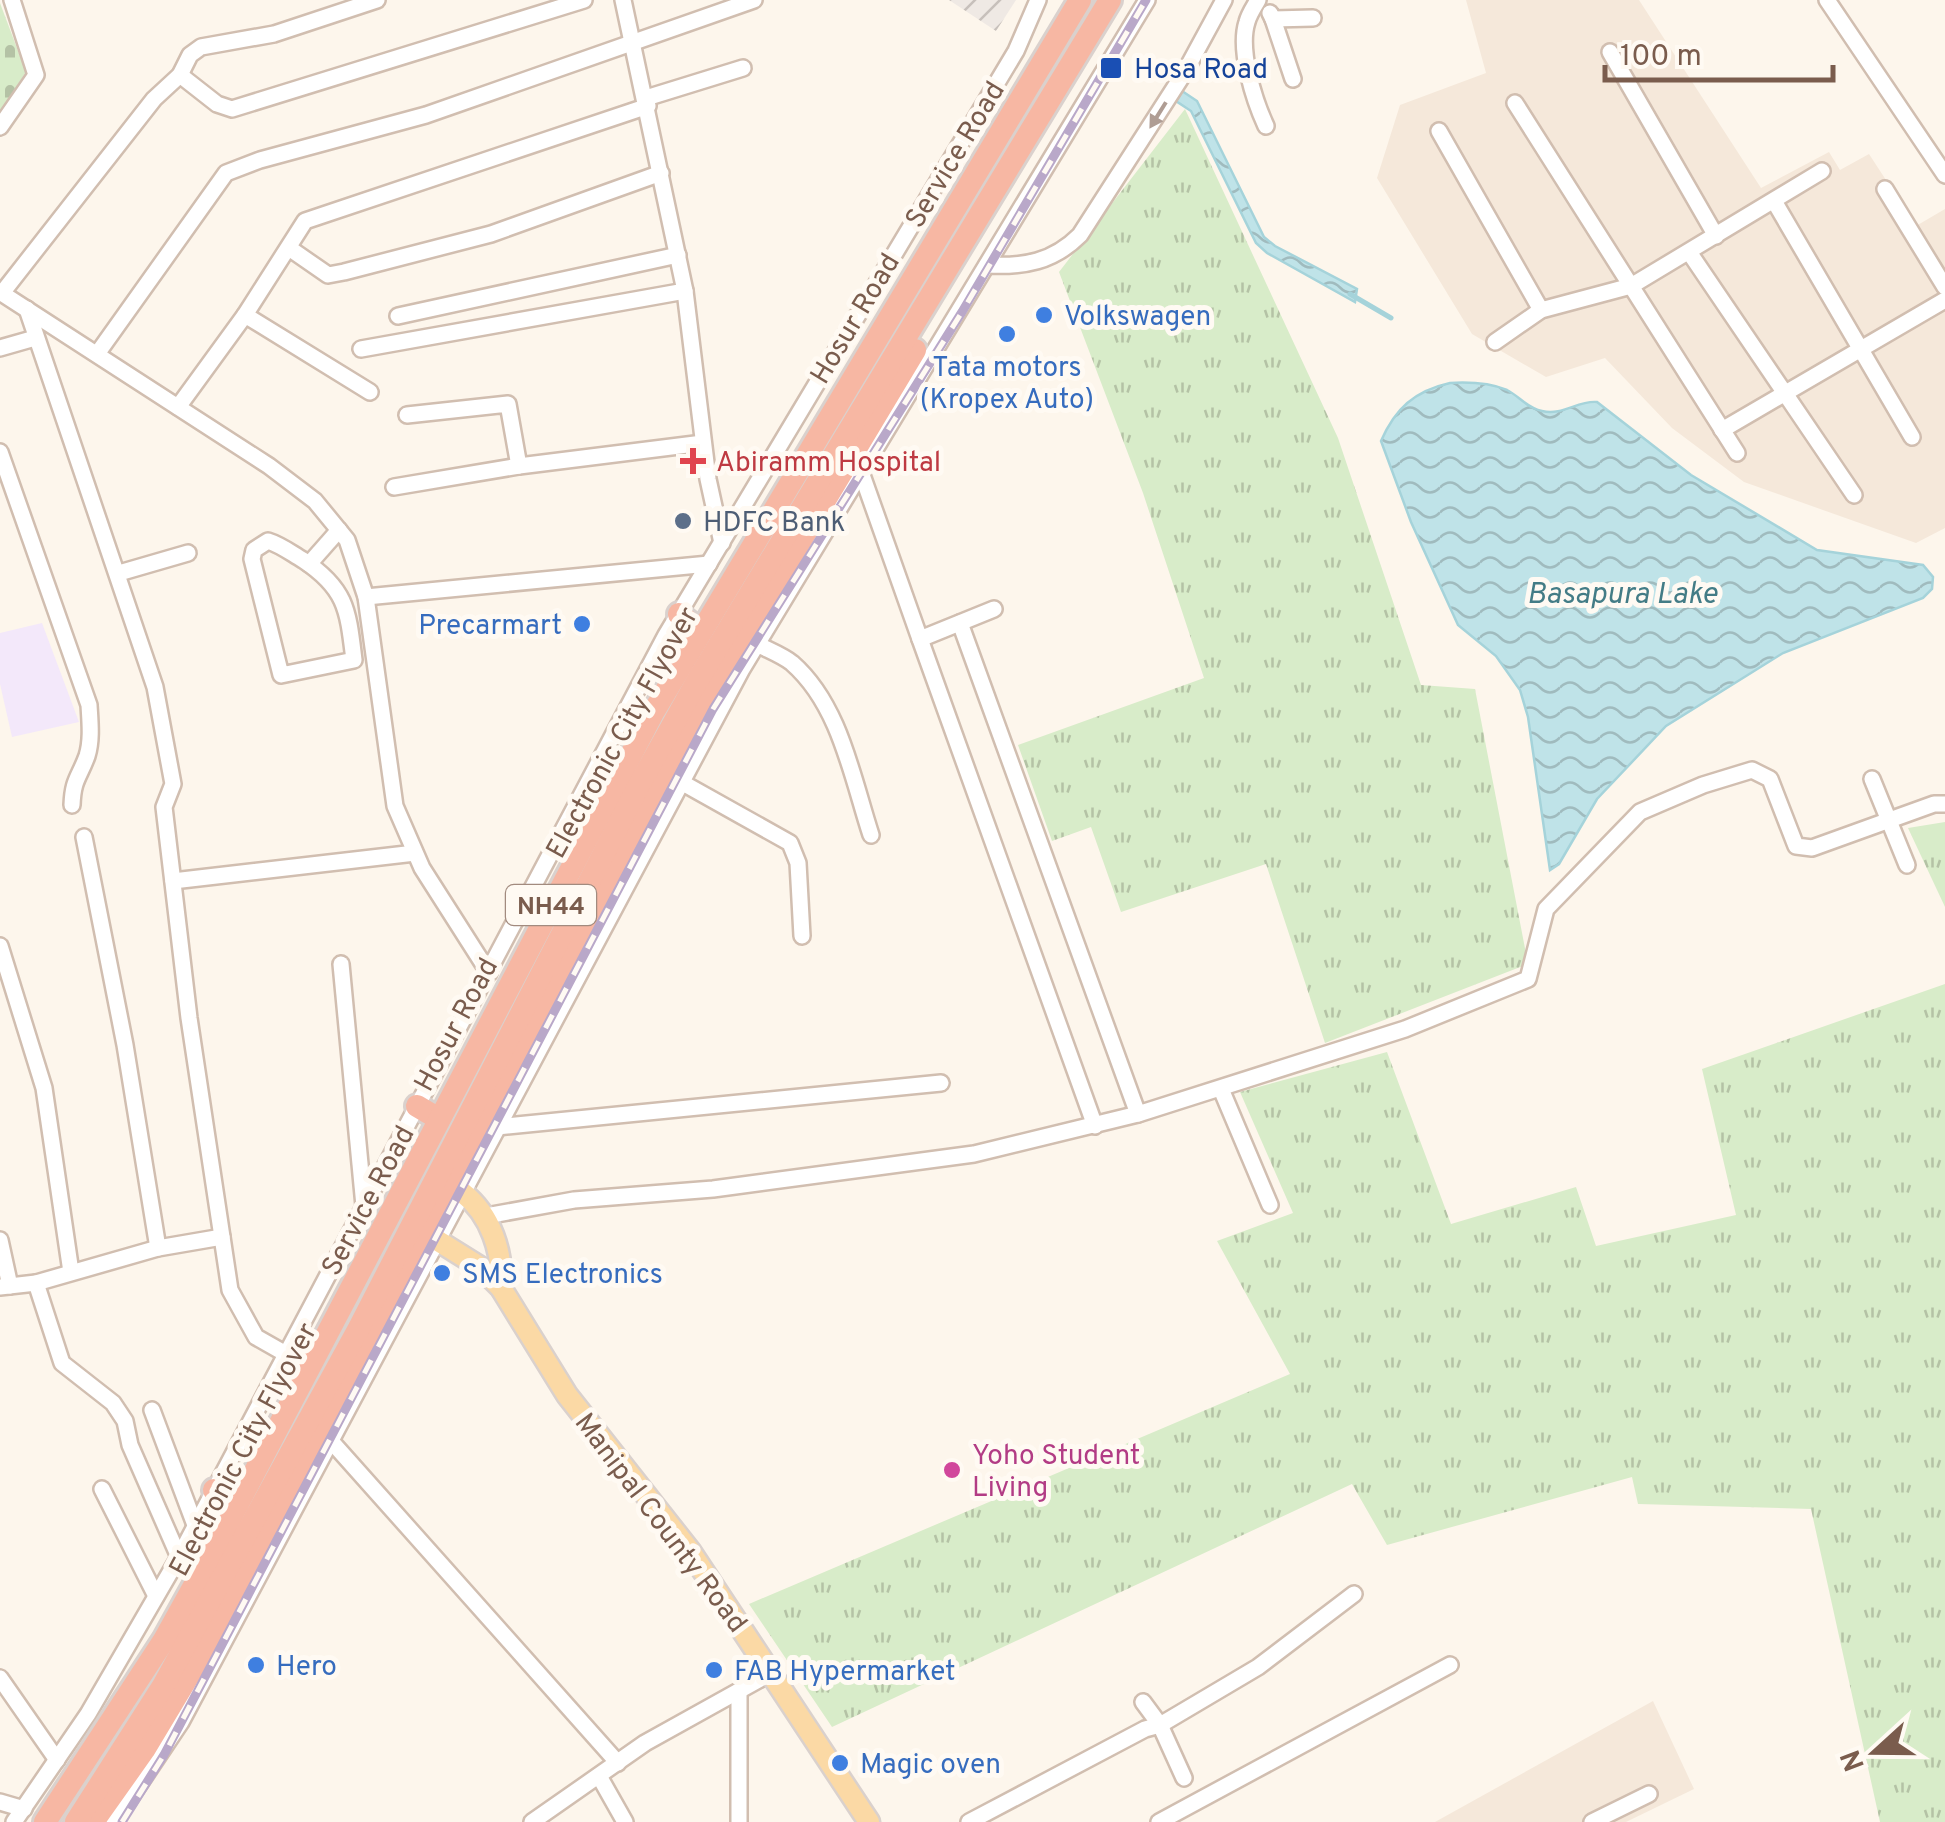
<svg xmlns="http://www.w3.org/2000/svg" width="1945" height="1822" viewBox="0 0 1945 1822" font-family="Overpass,sans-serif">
<defs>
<pattern id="industrial-furrows" width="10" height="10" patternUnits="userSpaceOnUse" patternTransform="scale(2.5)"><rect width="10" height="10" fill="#efe9e4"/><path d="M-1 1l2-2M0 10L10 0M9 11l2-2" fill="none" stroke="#c7c0bb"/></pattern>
<pattern id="grass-tufts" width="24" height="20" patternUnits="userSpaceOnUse" patternTransform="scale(2.5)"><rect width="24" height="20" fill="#d8ecc9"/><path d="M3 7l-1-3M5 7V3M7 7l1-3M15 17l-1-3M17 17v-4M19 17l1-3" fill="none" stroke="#b4c2a5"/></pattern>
<pattern id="cemetery-stones" width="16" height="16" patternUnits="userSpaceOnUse" patternTransform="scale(2.5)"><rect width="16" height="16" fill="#d8ecc9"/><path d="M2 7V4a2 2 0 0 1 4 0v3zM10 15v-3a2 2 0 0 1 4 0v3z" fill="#b4c2a5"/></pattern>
<pattern id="water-waves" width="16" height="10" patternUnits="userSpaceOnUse" patternTransform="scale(2.5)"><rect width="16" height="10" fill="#bfe3e8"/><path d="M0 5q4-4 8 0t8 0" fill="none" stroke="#a0bbbe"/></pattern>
</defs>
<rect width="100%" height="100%" fill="#fdf6ec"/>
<g fill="#f5e8da">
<path d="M 1466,0 L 1639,0 L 1761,188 L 1829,152 L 1840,170 L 1869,154 L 1916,226 L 1945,209 L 1945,528 L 1916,543 L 1744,482 L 1672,428 L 1605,358 L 1546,377 L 1472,334 L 1377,178 L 1400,105 L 1486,73 Z"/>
<path d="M 1653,1701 L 1694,1789 L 1626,1822 L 1435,1822 Z"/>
</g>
<path fill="url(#industrial-furrows)" d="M 949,0 L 1016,0 L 996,31 Z"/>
<path fill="#f3e8fa" d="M 42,623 L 79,722 L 12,737 L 0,684 L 0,633 Z"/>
<g fill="url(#grass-tufts)">
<path d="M 1185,109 L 1338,438 L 1421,685 L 1475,689 L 1528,964 L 1325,1043 L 1266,864 L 1121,912 L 1091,827 L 1052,841 L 1018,745 L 1204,678 L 1143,493 L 1059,272 Z"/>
<path d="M 1945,822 L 1945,907 L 1908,828 Z"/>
<path d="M 1945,984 L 1945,1822 L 1880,1822 L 1811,1509 L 1638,1504 L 1632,1477 L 1387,1545 L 1352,1484 L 832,1727 L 749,1604 L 1290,1374 L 1217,1241 L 1293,1213 L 1240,1092 L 1387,1052 L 1451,1224 L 1576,1187 L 1596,1246 L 1736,1215 L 1702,1069 Z"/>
</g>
<path fill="url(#cemetery-stones)" d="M 0,3 L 26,72 L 0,112 Z"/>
<g fill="url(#water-waves)" stroke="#a5d3da" stroke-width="2.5">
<path d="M 1182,91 L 1197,101 L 1264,237 L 1275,246 L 1357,289 L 1355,302 L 1267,253 L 1256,243 L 1191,111 L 1176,101 Z"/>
<path d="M 1450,383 C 1467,382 1490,383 1507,390 C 1519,396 1527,408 1542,411 C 1563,416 1578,400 1597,402 L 1691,475 L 1817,550 L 1923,565 L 1933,577 L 1932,589 L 1923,598 L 1783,653 L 1666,726 L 1597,799 L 1559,864 L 1550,870 L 1528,717 L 1520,690 L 1496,656 L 1458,625 L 1411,522 L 1381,441 C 1395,409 1414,391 1450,383 Z"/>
</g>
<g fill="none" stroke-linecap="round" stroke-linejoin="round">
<path stroke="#a5d3da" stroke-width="5" d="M 1350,294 L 1391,318"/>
<defs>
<g id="minor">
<path d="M 623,0 L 685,291 L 708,479 L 722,543"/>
<path d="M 1258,0 C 1254,7 1249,14 1247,22 C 1238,50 1254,100 1266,126"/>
<path d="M 1827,0 L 1945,175"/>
<path d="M 1270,13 L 1273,19 L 1313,18"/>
<path d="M 1273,19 L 1293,79"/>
<path d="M 1610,52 L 1716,236"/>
<path d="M 180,75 L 217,104 L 232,109 L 584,0"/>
<path d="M 646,98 L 743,68"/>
<path d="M 1515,103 L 1737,453"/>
<path d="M 0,127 L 36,75 L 12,0"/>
<path d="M 1439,131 L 1541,310"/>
<path d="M 1885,189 L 1945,287"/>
<path d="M 1774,201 L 1912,437"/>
<path d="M 289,248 L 328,275 L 344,272 L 491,234 L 661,173"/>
<path d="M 1689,252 L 1854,495"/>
<path d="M 987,265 C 1024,267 1053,262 1080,235 L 1186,70 L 1224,0"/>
<path d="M 0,292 L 269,466 L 315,501 L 347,540 L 366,597 L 395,806 L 422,868 L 489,973"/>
<path d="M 2,293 L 154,99 L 180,75 L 190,55 L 201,47 L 274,34 L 377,0"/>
<path d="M 27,309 L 155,687 L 173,784 L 164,807 L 189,1018 L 230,1290 L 256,1337 L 286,1354"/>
<path d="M 245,315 L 370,392"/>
<path d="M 398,316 L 678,255"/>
<path d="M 1495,342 L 1541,310 L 1631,286 L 1822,171"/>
<path d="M 0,348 L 35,338"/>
<path d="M 361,349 L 685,291"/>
<path d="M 97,354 L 226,173 L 260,160 L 426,115 L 754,0"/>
<path d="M 178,407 L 245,315 L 305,221 L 648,106"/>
<path d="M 407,415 L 508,404 L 519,466"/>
<path d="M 1722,430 L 1945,300"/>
<path d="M 0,452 L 89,705 C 90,722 92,740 87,756 C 79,778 73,779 72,805"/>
<path d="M 861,472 L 920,639 L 994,609"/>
<path d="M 394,487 L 519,466 L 703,443"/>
<path d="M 268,541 C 281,545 291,553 303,560 C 347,589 348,611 354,660 L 281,675 L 252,559 L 254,550 Z"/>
<path d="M 309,564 L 339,530"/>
<path d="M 119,573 L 188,553"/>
<path d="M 366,597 L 709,564"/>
<path d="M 960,623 L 1138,1114 L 1405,1029 L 1528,979 L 1546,909 L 1640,812 L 1703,785 L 1752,770 L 1770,779 L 1796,846 L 1812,848 L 1934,804 L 1945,804"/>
<path d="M 920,639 L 1095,1126"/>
<path d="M 757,644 C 768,650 782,655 792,663 C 840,705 852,777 871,835"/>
<path d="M 1872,779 L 1907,865"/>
<path d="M 681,782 L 790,843 L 798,863 L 802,936"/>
<path d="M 84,837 L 125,1045 L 158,1248"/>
<path d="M 173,881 L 415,853"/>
<path d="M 0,946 L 44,1088 L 71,1272"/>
<path d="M 341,964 L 364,1206"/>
<path d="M 1221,1089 L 1270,1205"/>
<path d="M 497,1127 L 941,1083"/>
<path d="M 486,1216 L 574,1200 L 713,1189 L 974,1154 L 1138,1114"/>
<path d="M 0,1240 L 10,1286"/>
<path d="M 36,1283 L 62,1363 L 113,1403 L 125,1421 L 130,1445 L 179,1557"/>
<path d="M 0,1287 L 36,1283 L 158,1248 L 222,1237"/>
<path d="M 152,1410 L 195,1525"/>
<path d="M 331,1441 L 618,1763"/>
<path d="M 102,1489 L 156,1596"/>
<path d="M 0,1678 L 57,1760"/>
<path d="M 739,1691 L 739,1822"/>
<path d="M 1143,1702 L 1160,1725 L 1184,1778"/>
<path d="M 599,1776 L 625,1822"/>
<path d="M 0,1802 L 24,1809"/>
<path d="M 14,1822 L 88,1714 L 179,1557 L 666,635 L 1016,51 L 1038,0"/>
<path d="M 114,1822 L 181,1722 L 742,669 L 1147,0"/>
<path d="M 532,1822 L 645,1743 L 771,1673"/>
<path d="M 969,1822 L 1145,1729 L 1160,1725 L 1258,1667 L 1354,1594"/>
<path d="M 1159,1822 L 1450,1665"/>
<path d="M 1592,1822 L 1649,1794"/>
</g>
<g id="major">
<path d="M 463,1193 C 491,1215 503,1252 501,1288"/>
<path d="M 427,1234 L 480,1267 L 501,1288 L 567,1395 L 690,1551 L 869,1822"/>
</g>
<g id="highway">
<path d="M 679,614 L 699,631"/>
<path d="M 417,1106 L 439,1119"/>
<path d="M 214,1490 L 238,1503"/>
<path d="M 98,1815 L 144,1750 L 210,1640 L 423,1242 L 652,799 L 722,672 L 915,350"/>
<path d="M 45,1822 L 164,1640 L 210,1557 L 654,711 L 1080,0"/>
<path d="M 76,1822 L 163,1686 L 359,1328 L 638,787 L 696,683 L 1110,0"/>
</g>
</defs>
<use href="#minor" stroke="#d1beb0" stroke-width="20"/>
<use href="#major" stroke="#dad1cd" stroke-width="25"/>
<use href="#highway" stroke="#dad1cd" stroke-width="28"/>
<use href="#minor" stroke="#fff" stroke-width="15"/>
<use href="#major" stroke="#fbd9a5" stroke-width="20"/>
<use href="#highway" stroke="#f7b7a3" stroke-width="22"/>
<defs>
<path id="rail" d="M 122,1822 L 164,1755 L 713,709 L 962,312 L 1146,0"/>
</defs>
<use href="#rail" stroke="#b9a8c9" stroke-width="9"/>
<use href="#rail" stroke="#fffaf3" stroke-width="5" stroke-dasharray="15" stroke-linecap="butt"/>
</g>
<defs><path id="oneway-solid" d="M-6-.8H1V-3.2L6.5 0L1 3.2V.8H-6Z" transform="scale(2.5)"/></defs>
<use fill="#af9d94" href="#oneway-solid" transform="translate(1158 115) rotate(122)"/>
<rect fill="#1a4fb4" stroke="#fffaf3" stroke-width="4" x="1099" y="56" width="24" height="24" rx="5"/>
<g fill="#3f7fe0" stroke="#fffaf3" stroke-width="4">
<circle cx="1044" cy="315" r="10"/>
<circle cx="1007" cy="334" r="10"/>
<circle cx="582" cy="624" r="10"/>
<circle cx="442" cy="1273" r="10"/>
<circle cx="256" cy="1665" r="10"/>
<circle cx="714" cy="1670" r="10"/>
<circle cx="840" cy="1763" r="10"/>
</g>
<path fill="#e0444e" stroke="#fffaf3" stroke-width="4" d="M688 446h10v10h10v10h-10v10h-10v-10h-10v-10h10z"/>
<circle fill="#5c6f8a" stroke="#fffaf3" stroke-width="4" cx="683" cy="521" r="10"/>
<circle fill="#d1479c" stroke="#fffaf3" stroke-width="4" cx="952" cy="1470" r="10"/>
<g text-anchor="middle" stroke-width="10" stroke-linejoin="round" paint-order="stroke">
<rect fill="#fffaf3" stroke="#a28b7f" stroke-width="2.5" x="506" y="885" width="90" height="40" rx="8"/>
<g font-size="25" font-weight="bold" fill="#7a5c4d">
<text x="551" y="914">NH44</text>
</g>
<g font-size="28" fill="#164399" stroke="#fffaf3" text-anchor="start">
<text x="1134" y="78">Hosa Road</text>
</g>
<g font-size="28" fill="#7a5c4d" stroke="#fffaf3">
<text transform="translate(954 154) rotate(-59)" y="10">Service Road</text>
<text transform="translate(854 318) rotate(-59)" y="10">Hosur Road</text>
<text transform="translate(621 732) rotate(-61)" y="10">Electronic City Flyover</text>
<text transform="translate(455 1024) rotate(-62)" y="10">Hosur Road</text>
<text transform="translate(367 1200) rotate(-62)" y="10">Service Road</text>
<text transform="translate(242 1449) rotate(-62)" y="10">Electronic City Flyover</text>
<text transform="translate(662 1522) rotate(53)" y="10">Manipal County Road</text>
</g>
<g font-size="28" fill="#366cbe" stroke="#fffaf3" text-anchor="start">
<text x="1064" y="325">Volkswagen</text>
<text x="1007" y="376" text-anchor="middle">Tata motors<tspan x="1007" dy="32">(Kropex Auto)</tspan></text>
<text x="562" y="634" text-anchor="end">Precarmart</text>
<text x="462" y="1283">SMS Electronics</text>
<text x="276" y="1675">Hero</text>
<text x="734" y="1680">FAB Hypermarket</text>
<text x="860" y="1773">Magic oven</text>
</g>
<g font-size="28" fill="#be3a42" stroke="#fffaf3" text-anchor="start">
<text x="716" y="471">Abiramm Hospital</text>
</g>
<g font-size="28" fill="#4e5e75" stroke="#fffaf3" text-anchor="start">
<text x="703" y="531">HDFC Bank</text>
</g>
<g font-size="28" fill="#b23c85" stroke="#fffaf3" text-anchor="start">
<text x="972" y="1464">Yoho Student<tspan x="972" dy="32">Living</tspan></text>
</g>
<g font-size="30" font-style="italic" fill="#437c86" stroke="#fffaf3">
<text x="1622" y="603">Basapura Lake</text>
</g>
</g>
<g transform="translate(1875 1752) rotate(249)" stroke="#fffaf3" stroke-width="8" paint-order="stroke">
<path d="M0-8L18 38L0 25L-18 38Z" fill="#7a5c4d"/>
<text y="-15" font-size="28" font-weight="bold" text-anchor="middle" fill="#7a5c4d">N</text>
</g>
<path d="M1605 65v15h228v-15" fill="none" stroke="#7a5c4d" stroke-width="5"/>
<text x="1620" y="65" font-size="30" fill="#7a5c4d" stroke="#fffaf3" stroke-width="8" paint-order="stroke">100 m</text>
</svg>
